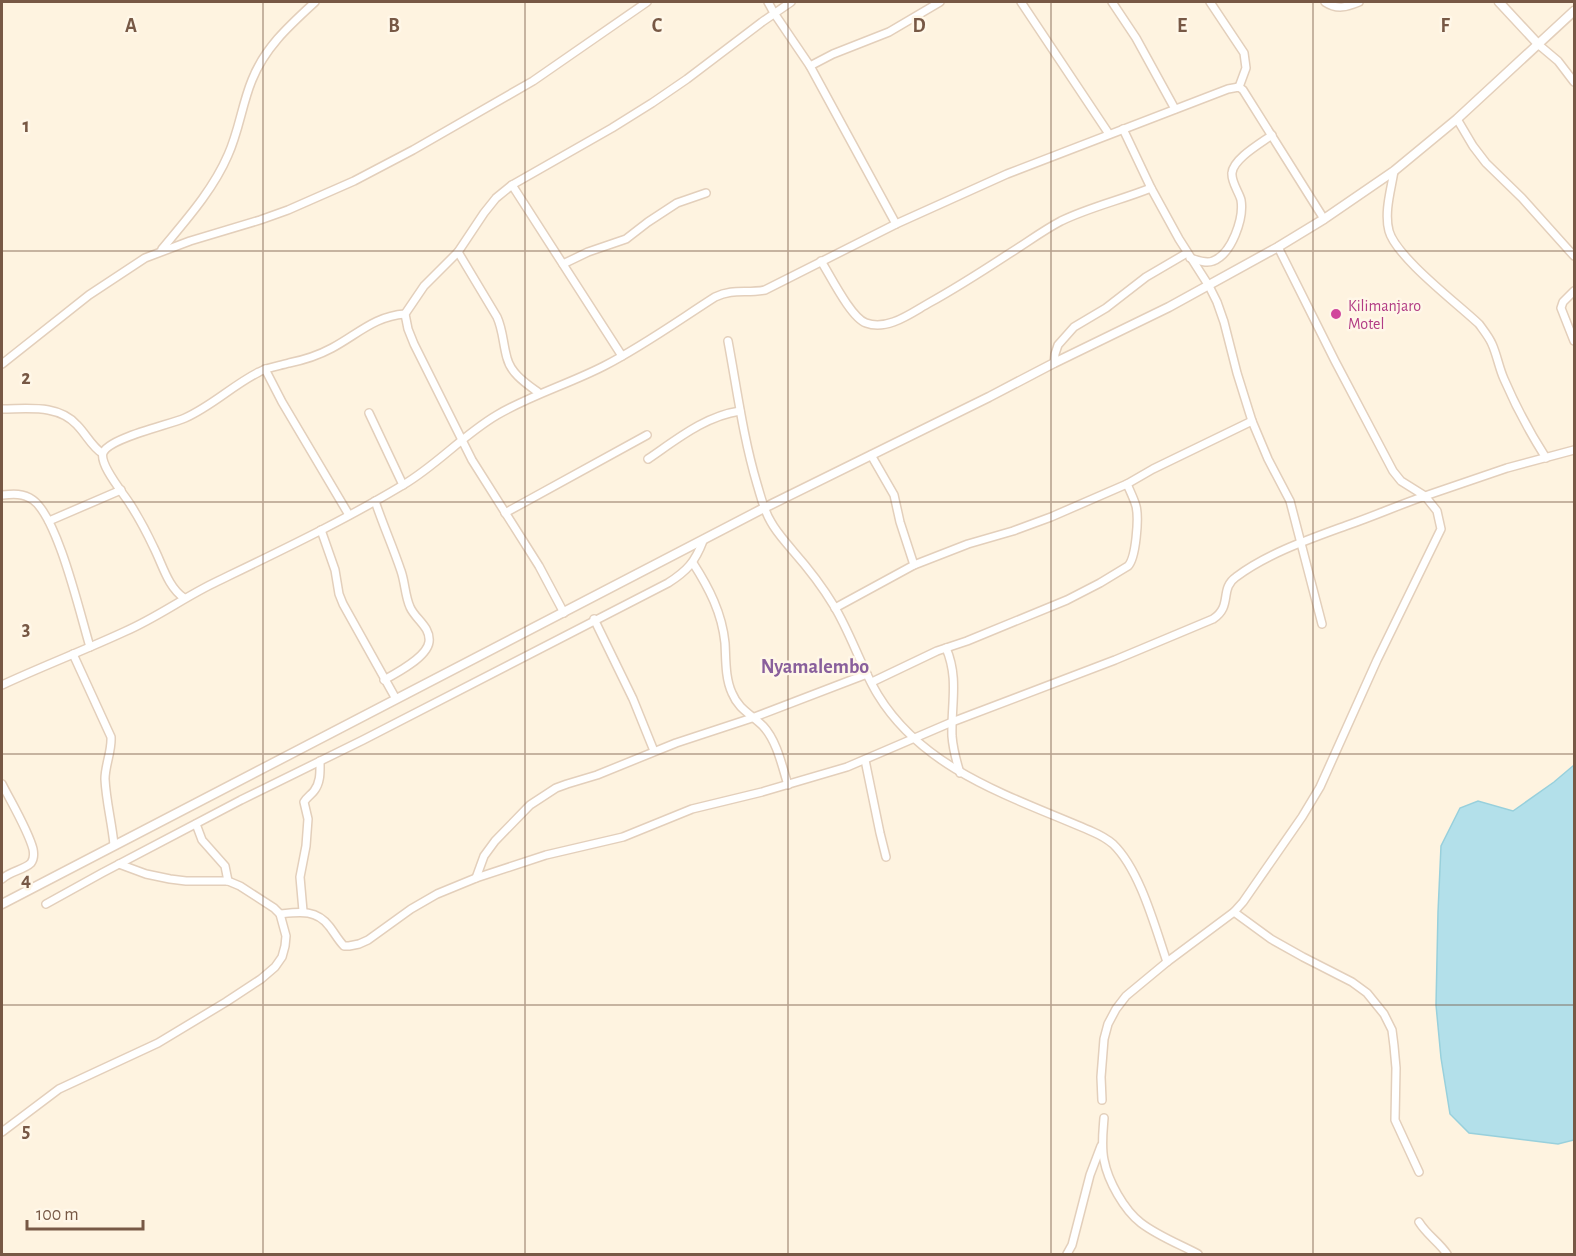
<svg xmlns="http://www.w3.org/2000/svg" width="1576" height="1256" viewBox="0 0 1576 1256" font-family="'Alegreya Sans',sans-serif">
<rect width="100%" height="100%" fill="#fef3e0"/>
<path fill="#b3e0ea" stroke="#98d0dc" stroke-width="1.5" d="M 1574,765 L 1574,1140 L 1558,1144 L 1469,1133 L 1450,1114 L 1441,1058 L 1436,1005 L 1438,912 L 1441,846 L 1460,808 L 1478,801 L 1513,811 L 1554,782 Z"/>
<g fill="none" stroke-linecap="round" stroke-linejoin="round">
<defs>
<g id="minor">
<path d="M 768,2 L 774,13 L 810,66 L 896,224"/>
<path d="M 1021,2 L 1109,134"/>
<path d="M 1112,2 L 1136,38 L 1175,109"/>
<path d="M 1210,2 L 1244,53 L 1246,68 L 1239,87"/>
<path d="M 1325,2 C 1337,10 1347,7 1359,2"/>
<path d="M 1539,45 L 1558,61 L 1574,82"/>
<path d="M 810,66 L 833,54 L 889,32 L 940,2"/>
<path d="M 1457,119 L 1473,146 L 1486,163 L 1522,198 L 1574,256"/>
<path d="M 1123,129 L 1151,188 L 1179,239 L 1209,286 L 1217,302 L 1224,322 L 1237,373 L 1252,421 L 1268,459 L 1290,501 L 1322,624"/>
<path d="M 1394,171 C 1391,190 1384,212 1389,231 C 1396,257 1458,304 1479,324 C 1484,331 1489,337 1492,344 C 1497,355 1499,368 1504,379 C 1516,407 1530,433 1546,458"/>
<path d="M 512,185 L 622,356"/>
<path d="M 1278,247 L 1335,361 L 1393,471 L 1401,481 L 1425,496 L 1507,468 L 1574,450"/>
<path d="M 162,249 C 186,220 213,190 228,155 C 239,131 242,104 252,80 C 265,47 290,25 315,2"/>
<path d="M 458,252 L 497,317 C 503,330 503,344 507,358 C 511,374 527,384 539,393"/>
<path d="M 1190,258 C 1197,260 1206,264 1213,261 C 1232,254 1244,218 1241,200 C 1239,192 1231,182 1232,173 C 1233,159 1261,143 1272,135"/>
<path d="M 821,261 C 830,275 851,318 866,323 C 888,331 911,313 929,303 C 956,288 981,272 1007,255 C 1025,244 1042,231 1061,221 C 1090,207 1121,200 1151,188"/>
<path d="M 563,264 L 588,252 L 626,239 L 648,222 L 677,203 L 706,193"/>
<path d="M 1574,291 L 1563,302 L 1561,308 L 1574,341"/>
<path d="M 728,341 C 737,389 743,437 757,484 C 761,497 764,511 771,522 C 777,533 785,541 793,551 C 808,568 822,586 834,606 C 851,634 861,667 878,695 C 925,772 1016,798 1093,832 C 1100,835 1107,839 1113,844 C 1140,870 1155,927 1167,962"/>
<path d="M 1054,363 L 1055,354 L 1058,345 L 1074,327 L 1106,308 L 1146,277 L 1187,253"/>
<path d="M 2,364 L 89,295 L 145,258 L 190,241 L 260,220 L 288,210 L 354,181 L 413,150 L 533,81 L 647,2"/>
<path d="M 265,369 L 282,402 L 349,515"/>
<path d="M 2,409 C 28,409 58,404 77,425 C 86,434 92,447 102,453"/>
<path d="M 369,413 L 403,485"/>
<path d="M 871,455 L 894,495 L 900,522 L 914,565"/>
<path d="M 648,459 C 676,440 705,416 740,411"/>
<path d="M 2,495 C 13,494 23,493 33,500 C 58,518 80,614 90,647"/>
<path d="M 375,501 C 383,525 393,547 401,571 C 405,582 405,596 410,607 C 415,619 431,627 429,642 C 427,657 397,673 384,680"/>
<path d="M 505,513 L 647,435"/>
<path d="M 49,521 L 121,490"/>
<path d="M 321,530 L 335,570 L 339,594 L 343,604 L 396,699"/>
<path d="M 693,563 C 709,588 722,613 725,643 C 726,659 725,678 732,693 C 739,710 751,714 763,726 C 777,741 782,766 788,785"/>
<path d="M 184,598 C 168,587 163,566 154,548 C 147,533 139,518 130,504 C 124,494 99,465 103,453 C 108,438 169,425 185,418 C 212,406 233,385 259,372 C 268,367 279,366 289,363 C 304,360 319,355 332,348 C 358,334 375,316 405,314"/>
<path d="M 835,608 L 914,565 L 968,544 L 1013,531 L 1051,517 L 1127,484 L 1153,469 L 1252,421"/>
<path d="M 564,613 L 539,566 L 472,460 L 414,344 L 408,329 L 405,314 L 424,286 L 458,252 L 484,213 L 496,198 L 512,185 L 612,128 L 652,103 L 687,79 L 762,22 L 791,2"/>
<path d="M 594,619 L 633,699 L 654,751"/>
<path d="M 946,648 C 959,678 951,704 952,736 C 953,749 956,760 960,773"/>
<path d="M 73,654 L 111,737 C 112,751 105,765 105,779 C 106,801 112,823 114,845"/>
<path d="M 872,682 L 937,651 L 967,641 L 1067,600 L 1100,583 L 1128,566 C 1136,558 1139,518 1136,506 C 1134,499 1130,491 1127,484"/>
<path d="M 2,685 C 43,666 85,650 126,631 C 158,617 186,596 218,581 C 280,551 343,521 403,485 C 437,465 463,435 497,415 C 531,395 569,384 604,366 C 643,346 679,320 715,297 C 734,288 746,294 765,290 L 896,224 L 1007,174 L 1228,89 L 1239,87 L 1243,90 L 1324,219"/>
<path d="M 865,760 L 880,833 L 886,857"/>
<path d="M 2,784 C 11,802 28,830 33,849 C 34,854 34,859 31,863 C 24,870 10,871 2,879"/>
<path d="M 196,824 L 202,840 L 225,866 L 228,881"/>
<path d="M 476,878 L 484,856 L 495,841 L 530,805 L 556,788 L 567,784 L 597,775 L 676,743 L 752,718 L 867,674"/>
<path d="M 46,904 L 102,873 L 241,800 L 363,740 L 668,583 C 687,571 695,562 703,541"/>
<path d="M 303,911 L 300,877 L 306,846 L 308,819 L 304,802 C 307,797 311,795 314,791 C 321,782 320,771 320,761"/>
<path d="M 1234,912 L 1271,939 L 1303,957 L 1352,982 L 1367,993 L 1384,1014 L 1392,1030 L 1394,1046 L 1396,1068 L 1395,1120 L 1419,1172"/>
<path d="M 280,914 C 299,912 316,909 329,926 C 334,932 338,940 344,946 L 349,946 L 359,944 L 368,940 L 411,909 L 437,894 L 476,878 L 546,855 L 623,837 L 692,809 L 762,792 L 847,767 L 952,722 L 1115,660 L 1213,619 C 1233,606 1219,589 1236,577 C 1268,553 1310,539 1348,525 C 1374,516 1399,505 1425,496 L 1437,511 L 1441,529 L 1377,660 L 1320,787 L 1302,817 L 1243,902 L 1234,912 L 1167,962 L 1126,996 L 1116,1009 L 1108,1024 L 1104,1039 L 1101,1077 L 1102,1100"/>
<path d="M 1104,1118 C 1103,1132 1101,1146 1104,1160 C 1108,1181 1124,1210 1141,1223 C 1158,1236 1179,1244 1198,1254"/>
<path d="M 2,1132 L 59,1089 L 158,1043 L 226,1002 L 261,979 L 275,967 L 282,957 L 285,946 L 286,936 L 280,914 L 274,908 L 240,886 L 228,881 L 186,881 L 170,879 L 146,874 L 119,864"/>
<path d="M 1419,1222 C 1427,1235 1439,1242 1447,1254"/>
<path d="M 1067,1254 L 1072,1245 L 1090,1175 L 1101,1146"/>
</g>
<g id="tertiary">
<path d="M 1499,2 L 1539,45"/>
<path d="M 2,904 L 764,508 L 989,397 L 1054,363 L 1169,307 L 1278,247 L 1324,219 L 1394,171 L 1457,119 L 1574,11"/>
</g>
</defs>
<use href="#minor" stroke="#e3cfbb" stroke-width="10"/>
<use href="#tertiary" stroke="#e3cfbb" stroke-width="11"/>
<use href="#minor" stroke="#fff" stroke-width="7"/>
<use href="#tertiary" stroke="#fff" stroke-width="8"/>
</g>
<path fill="none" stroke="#775845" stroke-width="1.5" stroke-opacity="0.55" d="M 263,2 L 263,1254M 525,2 L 525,1254M 788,2 L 788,1254M 1051,2 L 1051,1254M 1313,2 L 1313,1254M 2,251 L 1574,251M 2,502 L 1574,502M 2,754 L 1574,754M 2,1005 L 1574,1005"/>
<circle fill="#d1479c" stroke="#fff7e8" stroke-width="2" cx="1336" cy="314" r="6"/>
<g text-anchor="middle" stroke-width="5" stroke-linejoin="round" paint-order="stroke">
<g font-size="16" fill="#b23c85" stroke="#fff7e8" text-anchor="start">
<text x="1348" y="311">Kilimanjaro<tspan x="1348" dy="18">Motel</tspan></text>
</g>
<g font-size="20" font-weight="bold" fill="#895f9c" stroke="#fff7e8">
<text x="815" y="673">Nyamalembo</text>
</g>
</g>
<g font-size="20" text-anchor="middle" font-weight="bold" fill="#775845" stroke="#fff7e8" stroke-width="5" stroke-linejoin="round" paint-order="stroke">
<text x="131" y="32">A</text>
<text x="394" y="32">B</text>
<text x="657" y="32">C</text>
<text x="919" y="32">D</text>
<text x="1182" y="32">E</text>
<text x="1445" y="32">F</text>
<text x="26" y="132">1</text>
<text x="26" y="384">2</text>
<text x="26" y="635">3</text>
<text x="26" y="886">4</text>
<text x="26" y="1137">5</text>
</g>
<rect width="1576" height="1256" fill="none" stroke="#775845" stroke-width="6"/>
<path d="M27 1220v9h116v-9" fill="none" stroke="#775845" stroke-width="3"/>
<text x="36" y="1220" font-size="18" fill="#775845" stroke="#fff7e8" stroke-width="4.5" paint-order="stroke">100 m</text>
</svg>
